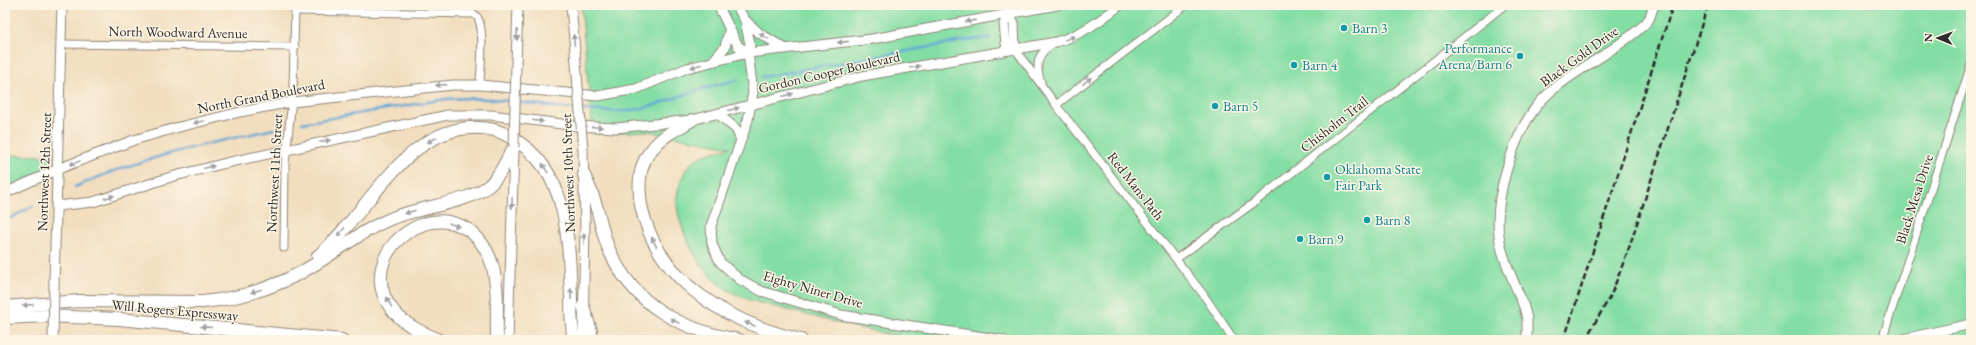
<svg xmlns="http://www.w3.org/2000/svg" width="1976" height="345" viewBox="0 0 1976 345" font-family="'EB Garamond',serif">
<rect width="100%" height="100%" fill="#fcf5e5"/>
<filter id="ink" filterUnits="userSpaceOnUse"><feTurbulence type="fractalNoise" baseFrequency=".025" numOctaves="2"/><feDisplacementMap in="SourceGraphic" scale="8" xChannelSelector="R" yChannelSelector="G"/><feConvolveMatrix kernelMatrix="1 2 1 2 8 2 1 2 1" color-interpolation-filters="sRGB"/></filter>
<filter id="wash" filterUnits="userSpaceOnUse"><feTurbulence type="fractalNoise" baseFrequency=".012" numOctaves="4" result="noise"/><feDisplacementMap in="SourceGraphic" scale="16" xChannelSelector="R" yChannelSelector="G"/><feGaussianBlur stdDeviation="0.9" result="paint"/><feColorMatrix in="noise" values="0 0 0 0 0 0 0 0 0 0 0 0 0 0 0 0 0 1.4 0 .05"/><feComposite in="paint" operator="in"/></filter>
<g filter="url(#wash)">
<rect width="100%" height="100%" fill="#f2debf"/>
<g fill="#83dea4" stroke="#578468">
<path d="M 581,5 L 1971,5 L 1971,340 L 920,340 C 877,333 834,322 792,311 C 770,305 745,301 726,289 C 702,275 679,232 677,205 C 676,196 679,186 682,178 C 692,153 709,155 730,147 L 646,131 L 593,134 Z"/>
<path d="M 5,155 L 52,156 L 53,156 C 51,173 19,182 5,188 Z"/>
</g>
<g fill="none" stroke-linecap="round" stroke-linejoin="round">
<g stroke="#61a5d6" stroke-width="2.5">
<path d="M 762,77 L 969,40 L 990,38"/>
<path d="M 302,123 L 446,99 C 506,94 563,114 623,111 C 649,110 674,97 699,90 C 712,86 725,83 738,80"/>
<path d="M 75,187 C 138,158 206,144 274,129"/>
<path d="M 5,221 L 33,206"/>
</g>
</g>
</g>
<g filter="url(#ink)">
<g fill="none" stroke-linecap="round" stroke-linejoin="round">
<defs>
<g id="street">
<path d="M 295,11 L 474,14 C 487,21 480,70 480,85"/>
<path d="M 1009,14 L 1009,5"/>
<path d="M 61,44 L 295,47"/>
<path d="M 1015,49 L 1056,105 L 1203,294 L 1234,340"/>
<path d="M 1041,82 C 1035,65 1037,53 1053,44"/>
<path d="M 1056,105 L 1186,5"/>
<path d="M 284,248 L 285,165 L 293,90 L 295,5"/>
<path d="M 1176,259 L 1255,202 L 1505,5"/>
<path d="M 1882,340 L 1971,65"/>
</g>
<g id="secondary">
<path d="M 571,5 L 577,75"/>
<path d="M 718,5 L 738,46 L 748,53"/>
<path d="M 736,5 L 745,20 L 750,44 L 748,53 L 753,92 L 748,120 L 711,226 L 712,244 L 720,262 L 739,279 L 761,291 L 841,315 L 1003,340"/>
<path d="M 1009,14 L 1004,24 L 1006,44 L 1015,49"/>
<path d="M 1009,14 L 1014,23 L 1015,49"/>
<path d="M 745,20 L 759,33 L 786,49"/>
<path d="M 713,61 L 725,47 L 730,28"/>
<path d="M 516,65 L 518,5"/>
<path d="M 718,114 L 736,129 L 741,140"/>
<path d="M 5,193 L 58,169 L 134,140 L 179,127 L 240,112 L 292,102 L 453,85 L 480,85 L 598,96 L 636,89 L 687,68 L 748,53 L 872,39 L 1057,5"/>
<path d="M 57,206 L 93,202 L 171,177 L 226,163 L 448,115 L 491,115 L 577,126 L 616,128 L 692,120 L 862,76 L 1056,42 C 1081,35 1100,21 1120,5"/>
<path d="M 54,283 L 62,5"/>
<path d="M 508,340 L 514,149"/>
<path d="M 583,340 L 585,224 L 583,150"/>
<path d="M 1527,340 L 1527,319 L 1524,307 C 1516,286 1501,256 1499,235 C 1494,199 1512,141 1533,111 C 1547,91 1568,78 1588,65 C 1601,57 1642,30 1649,19 C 1651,16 1652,9 1654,5"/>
<path d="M 1899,340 L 1971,324"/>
</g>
<g id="highway">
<path d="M 692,120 C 679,128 663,135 653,148 C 639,163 638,186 641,205 C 657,283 729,323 801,340"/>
<path d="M 584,175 C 589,186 594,198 597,209 C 601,222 603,235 608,247 C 632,305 681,330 739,340"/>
<path d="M 318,256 C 366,216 401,133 469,128 C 484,127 498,129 510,137 C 538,152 554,176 562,208 C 569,237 570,268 571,298 C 571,312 571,326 574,340"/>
<path d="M 583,306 L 591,331 L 591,340"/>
<path d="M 5,307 L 79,301 L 203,302 C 244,298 283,285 317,263 C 343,247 366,228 395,217 C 421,207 466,203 487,187 C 499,178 506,161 514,147"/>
<path d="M 5,318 L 46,316 L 119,319 L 342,340"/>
<path d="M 439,340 C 423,333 407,326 395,313 C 342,252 452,176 489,256 C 500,281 496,314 497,340"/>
</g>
</defs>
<use href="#street" stroke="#8e8475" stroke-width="9"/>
<use href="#secondary" stroke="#8e8475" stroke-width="11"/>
<use href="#highway" stroke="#8e8475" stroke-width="14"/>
<use href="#street" stroke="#fff" stroke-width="7"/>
<use href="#secondary" stroke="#fff" stroke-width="9"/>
<use href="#highway" stroke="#fff" stroke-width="12"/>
<g stroke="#2b2b2b" stroke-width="2.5" stroke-dasharray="6 3" stroke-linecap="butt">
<path d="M 1564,340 L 1673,5"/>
<path d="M 1585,340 L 1611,295 L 1629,248 L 1708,5"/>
</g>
<defs>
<g id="secondary-bridge">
<path d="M 577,75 L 583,150"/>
<path d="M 514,147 L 516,65"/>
<path d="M 53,340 L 54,283"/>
</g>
</defs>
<use href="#secondary-bridge" stroke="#8e8475" stroke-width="11" stroke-linecap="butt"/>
<use href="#secondary-bridge" stroke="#fff" stroke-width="9"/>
</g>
<defs><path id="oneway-solid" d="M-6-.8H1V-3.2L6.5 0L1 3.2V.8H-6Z"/></defs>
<g fill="#a0a0a0">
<use href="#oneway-solid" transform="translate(971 21) rotate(170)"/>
<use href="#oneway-solid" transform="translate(517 35) rotate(91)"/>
<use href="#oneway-solid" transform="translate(764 36) rotate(-149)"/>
<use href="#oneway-solid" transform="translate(1070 38) rotate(-19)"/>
<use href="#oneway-solid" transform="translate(574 40) rotate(-95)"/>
<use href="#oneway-solid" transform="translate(843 42) rotate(174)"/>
<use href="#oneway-solid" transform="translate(696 66) rotate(163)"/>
<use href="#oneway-solid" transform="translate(915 67) rotate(-10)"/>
<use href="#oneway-solid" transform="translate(1087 81) rotate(-38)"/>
<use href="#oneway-solid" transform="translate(441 85) rotate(176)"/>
<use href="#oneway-solid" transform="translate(788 95) rotate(-15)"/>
<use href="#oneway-solid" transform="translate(734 109) rotate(-15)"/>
<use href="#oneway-solid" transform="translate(538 121) rotate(7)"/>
<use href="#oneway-solid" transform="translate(199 122) rotate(166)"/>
<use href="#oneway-solid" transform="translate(597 127) rotate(2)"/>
<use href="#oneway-solid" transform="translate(432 140) rotate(150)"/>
<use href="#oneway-solid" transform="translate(325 141) rotate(-12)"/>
<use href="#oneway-solid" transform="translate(75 163) rotate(159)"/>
<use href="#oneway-solid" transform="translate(209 167) rotate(-14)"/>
<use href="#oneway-solid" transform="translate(545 168) rotate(-122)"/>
<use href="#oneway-solid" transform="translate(109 197) rotate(-16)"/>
<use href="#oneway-solid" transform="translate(512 203) rotate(92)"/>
<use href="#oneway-solid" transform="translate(410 212) rotate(162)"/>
<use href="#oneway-solid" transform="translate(454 225) rotate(19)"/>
<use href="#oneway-solid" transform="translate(341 232) rotate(132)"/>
<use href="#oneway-solid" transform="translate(584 239) rotate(-89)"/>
<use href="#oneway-solid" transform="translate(654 242) rotate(-118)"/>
<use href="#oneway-solid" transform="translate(256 291) rotate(162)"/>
<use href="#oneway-solid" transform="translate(571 294) rotate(-92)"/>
<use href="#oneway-solid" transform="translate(389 302) rotate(-118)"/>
<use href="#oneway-solid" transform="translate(28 305) rotate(175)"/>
<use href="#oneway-solid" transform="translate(675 321) rotate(-151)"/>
<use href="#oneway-solid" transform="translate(750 324) rotate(-159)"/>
<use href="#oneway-solid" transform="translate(206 327) rotate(-174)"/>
</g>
</g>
<g fill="#0f9aa8" stroke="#fcf5e5" stroke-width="1.5">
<circle cx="1344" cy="28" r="4"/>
<circle cx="1520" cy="56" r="4"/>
<circle cx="1294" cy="65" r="4"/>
<circle cx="1215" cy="106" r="4"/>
<circle cx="1327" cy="177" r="4"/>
<circle cx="1367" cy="220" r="4"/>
<circle cx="1300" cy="239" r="4"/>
</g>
<g text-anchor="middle" stroke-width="3" stroke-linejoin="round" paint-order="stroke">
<g font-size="14" fill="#0d838f" stroke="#fcf5e5" text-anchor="start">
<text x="1352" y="33">Barn 3</text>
<text x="1512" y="53" text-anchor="end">Performance<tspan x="1512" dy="16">Arena/Barn 6</tspan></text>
<text x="1302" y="70">Barn 4</text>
<text x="1223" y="111">Barn 5</text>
<text x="1335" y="174">Oklahoma State<tspan x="1335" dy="16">Fair Park</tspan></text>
<text x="1375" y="225">Barn 8</text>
<text x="1308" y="244">Barn 9</text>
</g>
<g font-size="14" fill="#2b2b2b" stroke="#fcf5e5">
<text transform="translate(178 32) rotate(1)" y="5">North Woodward Avenue</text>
<text transform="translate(1579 56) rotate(-36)" y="5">Black Gold Drive</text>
<text transform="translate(829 72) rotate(-13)" y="5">Gordon Cooper Boulevard</text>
<text transform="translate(261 96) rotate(-11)" y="5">North Grand Boulevard</text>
<text transform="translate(1334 124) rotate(-38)" y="5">Chisholm Trail</text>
<text transform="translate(44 172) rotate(-88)" y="5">Northwest 12th Street</text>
<text transform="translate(274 173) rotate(-87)" y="5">Northwest 11th Street</text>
<text transform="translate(568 173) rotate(-92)" y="5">Northwest 10th Street</text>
<text transform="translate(1136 186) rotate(52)" y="5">Red Mans Path</text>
<text transform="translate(1914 199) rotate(-72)" y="5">Black Mesa Drive</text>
<text transform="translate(813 289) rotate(16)" y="5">Eighty Niner Drive</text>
<text transform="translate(175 310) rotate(5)" y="5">Will Rogers Expressway</text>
</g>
</g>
<rect width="1976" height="345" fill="none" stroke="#fcf5e5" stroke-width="20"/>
<g transform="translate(1938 38) rotate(271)" stroke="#fcf5e5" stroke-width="3" paint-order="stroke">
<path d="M0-3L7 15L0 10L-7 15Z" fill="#2b2b2b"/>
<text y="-6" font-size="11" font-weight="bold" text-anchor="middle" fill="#2b2b2b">N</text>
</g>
</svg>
